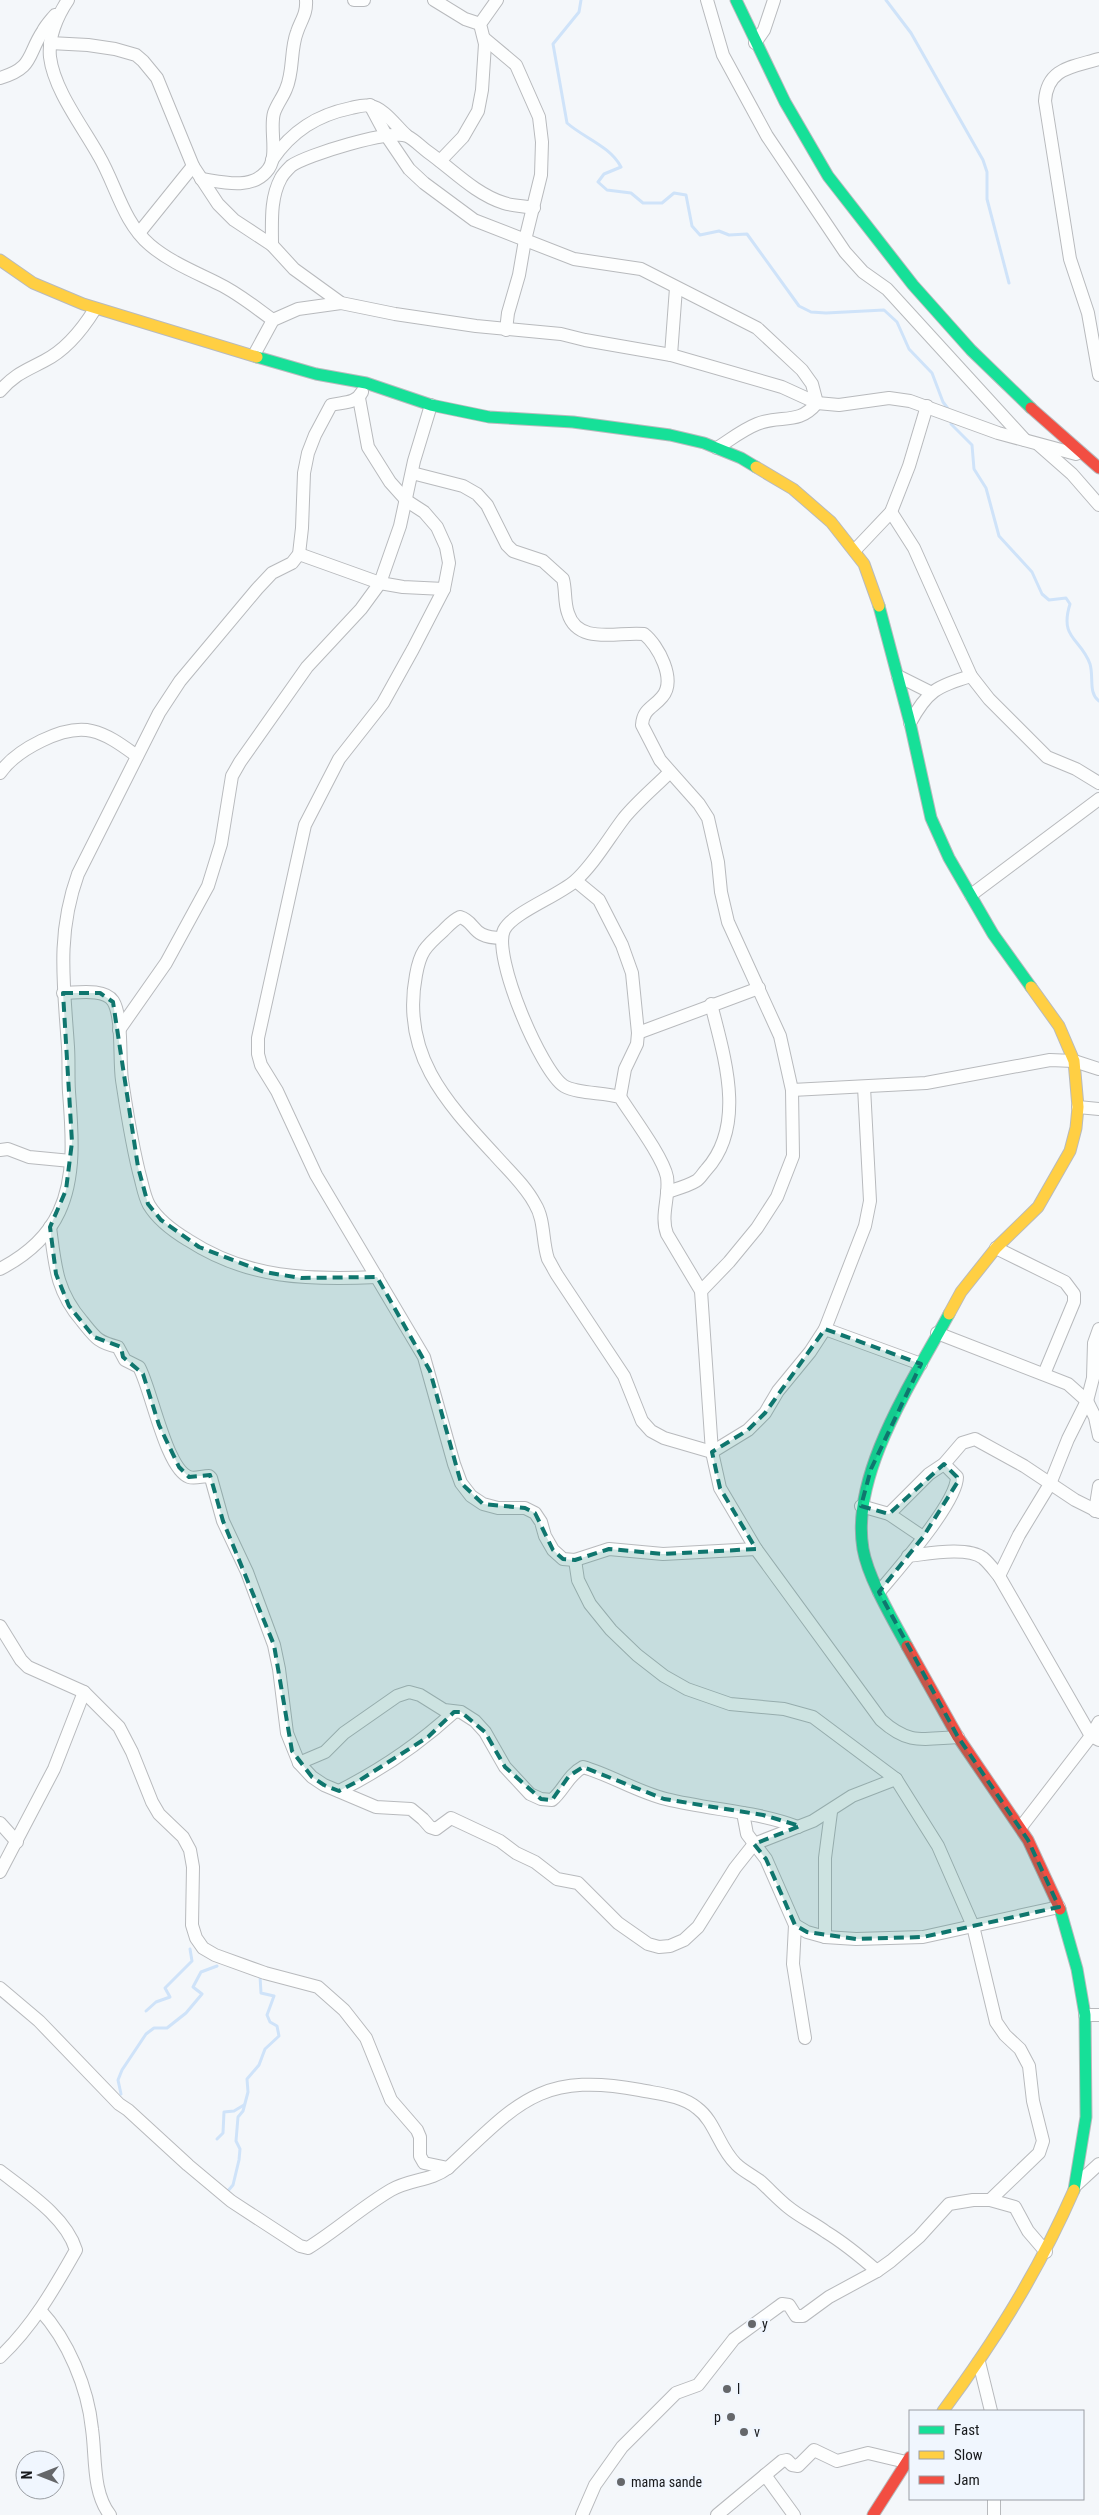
<svg xmlns="http://www.w3.org/2000/svg" width="1099" height="2515" viewBox="0 0 1099 2515" font-family="'Roboto Condensed',sans-serif">
<rect width="100%" height="100%" fill="#f4f7fa"/>
<g fill="none" stroke-linecap="round" stroke-linejoin="round">
<g stroke="#cfe3f9" stroke-width="3">
<path d="M 581,0 L 579,12 L 553,44 L 567,123 C 584,138 610,146 621,167 L 604,174 L 598,182 L 607,190 L 631,193 L 643,203 L 662,203 L 674,193 L 686,195 L 692,226 L 700,235 L 719,231 L 729,235 L 747,234 L 799,306 L 811,312 L 826,313 L 884,310 L 897,322 L 909,349 L 932,373 L 943,402 L 949,410"/>
<path d="M 886,0 L 911,33 L 983,160 L 987,172 L 987,199 L 1009,283"/>
<path d="M 954,419 L 951,424 L 972,445 L 974,469 L 986,488 L 999,536 L 1032,572 L 1042,594 L 1049,600 L 1066,598 L 1070,604 C 1059,639 1081,638 1090,664 C 1094,677 1088,693 1099,701"/>
<path d="M 146,2011 L 156,2002 L 170,1997 L 165,1988 L 192,1961 L 190,1949"/>
<path d="M 121,2094 L 118,2080 L 122,2070 L 146,2034 L 154,2028 L 167,2028 L 186,2013 L 202,1994 L 193,1987 L 201,1972 L 217,1966"/>
<path d="M 217,2139 L 223,2133 L 224,2112 L 234,2111 L 244,2105"/>
<path d="M 227,2192 L 233,2185 L 239,2160 L 240,2149 L 236,2141 L 238,2117 L 243,2111 L 248,2092 L 247,2079 L 259,2065 L 265,2049 L 279,2036 L 277,2026 L 270,2022 L 267,2015 L 274,1996 L 261,1993 L 260,1976"/>
</g>
<defs>
<g id="street">
<path d="M 68,0 C 57,16 48,38 50,57 C 54,90 83,127 99,156 C 116,185 123,222 150,245 C 170,262 195,272 219,284 C 238,293 256,308 273,320"/>
<path d="M 354,0 L 364,0"/>
<path d="M 434,0 L 465,19 L 480,24"/>
<path d="M 707,0 L 723,55 L 767,136 L 845,252 L 863,272 L 887,289 L 1025,440"/>
<path d="M 485,39 L 516,65 L 539,117 L 542,142 L 541,175 L 525,240 L 519,275 L 508,313 L 506,330"/>
<path d="M 50,43 L 88,45 L 115,49 L 136,55 L 143,61 L 157,78 L 193,166 L 218,204 L 234,220 L 272,245 L 294,269 L 341,303 L 395,314 L 476,326 L 561,334 L 585,340 L 671,355 L 782,387 L 817,403 L 839,405 L 889,398 L 910,401 L 998,433 L 1076,454"/>
<path d="M 755,43 L 764,30 L 774,0"/>
<path d="M 1099,59 C 1072,67 1047,68 1045,101 L 1070,259 L 1088,313 L 1099,375"/>
<path d="M 0,78 C 34,68 27,55 43,31 C 46,25 51,20 55,15"/>
<path d="M 370,105 L 386,135 L 409,169 L 424,183 L 474,220 L 574,259 L 641,269 L 757,328 L 802,370 L 812,384 L 817,403 C 798,426 781,414 757,424 C 742,430 730,440 717,448"/>
<path d="M 272,160 C 292,131 317,115 351,108 C 356,107 364,104 370,106 C 384,108 396,126 406,135"/>
<path d="M 440,161 L 463,137 L 478,111 L 482,90 L 485,44 L 480,24 L 497,0"/>
<path d="M 201,179 C 222,182 250,190 266,172 C 280,158 269,130 274,113 C 277,104 283,97 286,89 C 294,71 290,50 297,32 C 301,20 307,14 306,0"/>
<path d="M 139,233 L 193,166"/>
<path d="M 272,245 C 272,222 270,198 281,178 C 283,174 288,169 291,166 C 306,155 391,129 407,136 C 415,140 421,147 428,152 C 452,169 475,194 504,203 C 513,206 524,206 534,208"/>
<path d="M 254,355 L 273,320 L 298,309 L 341,303"/>
<path d="M 671,355 L 676,288"/>
<path d="M 0,391 C 15,374 25,371 44,361 C 66,350 82,330 95,309"/>
<path d="M 359,398 L 368,447 L 390,482 L 407,501 L 424,512 L 437,527 L 446,547 L 449,563 L 444,589 L 413,649 L 383,703 L 339,759 L 305,825 L 258,1038 L 258,1054 L 261,1065 L 277,1091 L 316,1175 L 424,1357 L 454,1464 L 461,1483 L 471,1496 L 483,1504 L 498,1508 L 525,1508 L 535,1513 L 541,1522 L 545,1536 L 553,1550 L 563,1559 L 575,1560 L 609,1549 L 663,1554 L 756,1549"/>
<path d="M 1039,445 L 1072,474 L 1099,505"/>
<path d="M 412,473 L 463,486 L 477,494 L 487,505 L 507,545 L 513,551 L 543,561 L 563,579 C 566,590 564,602 568,613 C 578,646 619,631 644,634 C 658,645 677,680 662,697 C 653,708 643,709 642,725 L 660,760 L 699,804 L 708,818 L 718,862 L 721,892 L 728,922 L 780,1036 L 792,1090 L 793,1156 L 777,1197 L 757,1228 L 729,1262 L 701,1291"/>
<path d="M 891,512 L 914,548 L 971,676 L 989,699 L 1047,757 L 1076,769 L 1099,783"/>
<path d="M 855,550 L 891,512 L 909,466 L 927,406"/>
<path d="M 299,554 L 380,583 L 403,587 L 444,589"/>
<path d="M 898,676 L 930,692"/>
<path d="M 910,723 C 927,691 937,686 971,676"/>
<path d="M 670,772 C 655,787 637,802 624,818 C 608,839 594,864 575,881 C 558,896 512,913 504,930 C 492,956 541,1071 564,1086 C 578,1094 603,1092 620,1097 C 632,1116 663,1157 667,1177 C 670,1197 660,1215 667,1234 L 701,1291 L 712,1452 L 720,1488 L 756,1549 L 881,1720 C 909,1745 922,1739 958,1737"/>
<path d="M 0,773 C 16,750 64,724 92,731 C 109,735 123,746 137,756"/>
<path d="M 576,881 L 599,900 L 622,945 L 632,973 L 638,1033 L 637,1044 L 625,1069 L 620,1097"/>
<path d="M 971,895 L 1099,799"/>
<path d="M 502,938 C 470,938 477,922 460,917 C 453,920 448,926 443,931 C 425,947 420,952 416,975 C 401,1053 444,1100 494,1154 C 508,1170 525,1185 535,1204 C 545,1220 542,1241 548,1259 C 551,1264 554,1270 557,1275 L 624,1376 L 642,1421 L 651,1431 L 664,1438 L 712,1452 L 748,1430 L 765,1413 L 778,1391 L 810,1352 L 825,1329 L 865,1226 L 870,1201 L 864,1087"/>
<path d="M 63,993 C 77,993 104,988 113,1001 C 123,1017 119,1060 122,1080 C 127,1113 132,1147 141,1180 C 143,1188 145,1198 149,1205 C 158,1220 173,1231 188,1240 C 248,1279 308,1280 377,1277"/>
<path d="M 119,1030 L 166,963 L 208,886 L 221,844 L 232,776 L 240,762 L 307,667 L 361,609 L 380,583 L 400,526 L 414,461 L 431,405"/>
<path d="M 638,1033 L 759,988"/>
<path d="M 792,1090 L 926,1083 L 1050,1060 L 1074,1061 L 1099,1069"/>
<path d="M 1078,1107 L 1099,1109"/>
<path d="M 0,1150 L 8,1149 L 29,1157 L 71,1161"/>
<path d="M 667,1192 C 676,1189 688,1186 696,1181 C 700,1179 703,1173 706,1170 C 747,1125 724,1056 711,1004"/>
<path d="M 50,1227 C 55,1265 56,1291 82,1321 C 95,1337 97,1342 118,1347 L 125,1360 L 139,1367 C 151,1388 166,1469 189,1477 C 195,1479 202,1476 209,1476 L 211,1478 L 223,1521 L 247,1572 L 274,1645 L 279,1669 L 287,1733 L 299,1763 L 312,1777 L 324,1785 L 376,1807 L 411,1809 L 423,1819 L 430,1827 L 436,1829 L 451,1818 L 500,1841 L 516,1853 L 535,1862 L 557,1879 L 578,1883 L 618,1923 L 648,1944 L 659,1947 L 670,1946 L 684,1940 L 698,1927 L 735,1868 L 754,1844 L 813,1821 L 852,1796 L 896,1779"/>
<path d="M 996,1248 L 1065,1282 L 1074,1294 L 1074,1302 L 1044,1374"/>
<path d="M 0,1269 C 25,1256 47,1238 59,1212 C 76,1176 72,1131 69,1092 C 68,1077 69,1062 68,1047 C 64,985 56,935 78,874 L 159,713 L 180,681 L 257,589 L 272,573 L 292,563 L 299,554 L 302,528 L 304,473 L 308,453 L 315,435 L 331,405 C 342,402 356,404 362,392"/>
<path d="M 825,1329 L 921,1364"/>
<path d="M 937,1333 L 1068,1384 L 1087,1401 L 1095,1417 L 1099,1436"/>
<path d="M 861,1506 L 889,1514 L 923,1537"/>
<path d="M 1095,1511 L 1099,1486"/>
<path d="M 889,1514 L 929,1474 L 944,1464 L 962,1443 L 975,1439 L 1024,1466 L 1075,1500 L 1099,1512"/>
<path d="M 908,1556 C 927,1554 967,1546 983,1558 C 989,1563 994,1570 999,1576 L 1091,1736 L 1099,1740"/>
<path d="M 575,1560 L 578,1580 L 590,1604 L 611,1630 L 637,1655 L 664,1676 L 687,1689 L 730,1704 L 784,1709 L 813,1717 L 896,1779 L 938,1846 L 973,1926 L 996,2022 L 1005,2035 L 1020,2049 L 1029,2066 L 1033,2101 L 1043,2141 L 1039,2153 L 990,2200 L 973,2200 L 949,2204 L 919,2237 L 891,2261 L 877,2271 L 829,2297 L 803,2316 L 796,2316 L 789,2305 L 782,2304 L 734,2339 L 698,2385 L 676,2393 L 622,2447 L 595,2485 L 582,2515"/>
<path d="M 999,1576 L 1019,1535 L 1050,1484 L 1068,1439 L 1087,1401 L 1093,1378 L 1094,1343 L 1099,1329"/>
<path d="M 879,1592 C 897,1570 957,1503 957,1477 L 944,1464"/>
<path d="M 0,1626 L 21,1660 L 28,1667 L 84,1692 L 119,1727 L 132,1752 L 152,1802 L 159,1814 L 183,1837 L 190,1850 L 193,1867 L 192,1925 L 196,1938 L 203,1948 L 215,1955 L 265,1973 L 318,1987 L 344,2010 L 366,2038 L 391,2100 L 417,2130 L 420,2137 L 420,2156 L 424,2163 L 448,2168 C 517,2104 539,2071 640,2090 C 659,2094 681,2095 697,2108 C 715,2121 719,2148 736,2164 C 743,2171 752,2175 760,2181 C 770,2190 778,2199 788,2207 C 800,2217 814,2223 826,2232 C 844,2243 861,2257 877,2271"/>
<path d="M 299,1763 L 325,1752 L 344,1733 L 397,1696 L 409,1692 L 420,1695 L 444,1710 L 461,1712 L 475,1721 L 485,1732 L 505,1767 L 530,1794 L 541,1799 L 552,1800 C 564,1790 568,1775 583,1767 C 611,1775 637,1792 666,1799 C 710,1810 756,1811 798,1827"/>
<path d="M 339,1791 C 381,1770 419,1744 454,1712"/>
<path d="M 743,1813 L 747,1834 L 766,1859 L 795,1925 L 807,1932 L 825,1937 L 856,1939 L 923,1937 L 1059,1907"/>
<path d="M 0,1823 L 17,1842"/>
<path d="M 1021,1827 L 1091,1736 L 1099,1722"/>
<path d="M 0,1872 L 54,1769 L 84,1692"/>
<path d="M 795,1925 L 793,1964 L 805,2038"/>
<path d="M 825,1937 L 825,1858 L 831,1812"/>
<path d="M 0,1988 L 39,2021 L 119,2104 L 128,2110 L 188,2165 L 231,2201 L 300,2246 L 308,2248 C 337,2230 362,2207 391,2190 C 410,2179 431,2181 448,2168"/>
<path d="M 1085,2015 L 1099,2015"/>
<path d="M 0,2171 C 27,2192 66,2217 76,2250 C 54,2289 32,2327 0,2357"/>
<path d="M 1076,2185 L 1099,2164"/>
<path d="M 990,2200 L 1015,2207 L 1028,2231 L 1046,2252"/>
<path d="M 40,2310 C 68,2340 88,2388 92,2429 C 96,2456 92,2492 110,2515"/>
<path d="M 979,2362 L 991,2411"/>
<path d="M 765,2475 L 794,2515"/>
<path d="M 994,2499 L 994,2515"/>
<path d="M 717,2515 L 782,2461 L 787,2460 L 792,2465 L 798,2466 L 814,2450 L 837,2461 L 868,2453 L 906,2462"/>
</g>
<g id="fast">
<path d="M 736,0 L 785,102 L 828,176 L 913,285 L 971,350 L 1031,408"/>
<path d="M 257,357 L 316,374 L 366,383 L 431,405 L 489,417 L 573,422 L 670,435 L 704,443 L 741,458 L 756,467"/>
<path d="M 879,606 L 910,723 L 931,818 L 949,858 L 993,934 L 1031,987"/>
<path d="M 907,1646 C 893,1620 868,1578 863,1549 C 850,1474 914,1379 949,1314"/>
<path d="M 1060,1909 L 1077,1969 L 1085,2015 L 1086,2117 L 1074,2190"/>
</g>
<g id="slow">
<path d="M 0,260 L 33,283 L 83,304 L 257,357"/>
<path d="M 756,467 L 793,489 L 831,522 L 864,564 L 879,606"/>
<path d="M 949,1314 L 961,1292 L 996,1248 L 1038,1207 L 1070,1151 L 1076,1128 L 1078,1107 L 1074,1061 L 1059,1026 L 1031,987"/>
<path d="M 943,2411 C 996,2339 1038,2272 1074,2190"/>
</g>
<g id="jam">
<path d="M 1031,408 L 1099,468"/>
<path d="M 907,1646 L 958,1737 L 1028,1840 L 1060,1909"/>
<path d="M 873,2515 L 910,2457"/>
</g>
</defs>
<use href="#street" stroke="#b8babd" stroke-width="14"/>
<use href="#fast" stroke="#b8babd" stroke-width="13"/>
<use href="#slow" stroke="#b8babd" stroke-width="13"/>
<use href="#jam" stroke="#b8babd" stroke-width="13"/>
<use href="#street" stroke="#fdfefe" stroke-width="12"/>
<use href="#fast" stroke="#16e098" stroke-width="11"/>
<use href="#slow" stroke="#ffcf43" stroke-width="11"/>
<use href="#jam" stroke="#f24e42" stroke-width="11"/>
</g>
<path fill="#0f766e" fill-opacity="0.2" stroke="#0f766e" stroke-width="4" stroke-dasharray="10 6" stroke-linejoin="round" d="M 63,993 L 100,993 L 113,1002 L 138,1167 L 148,1204 L 161,1220 L 199,1247 L 264,1272 L 301,1278 L 377,1277 L 430,1371 L 461,1483 L 483,1504 L 525,1508 L 535,1513 L 553,1550 L 563,1559 L 575,1560 L 609,1549 L 663,1554 L 756,1549 L 720,1488 L 712,1452 L 748,1430 L 765,1413 L 825,1329 L 921,1364 L 871,1469 L 861,1506 L 889,1514 L 944,1464 L 957,1477 L 957,1483 L 923,1537 L 879,1592 L 958,1737 L 1028,1840 L 1059,1907 L 923,1937 L 856,1939 L 807,1932 L 795,1925 L 766,1859 L 754,1844 L 800,1826 L 763,1815 L 664,1799 L 583,1767 L 569,1776 L 552,1800 L 541,1799 L 505,1767 L 485,1732 L 461,1712 L 454,1712 L 428,1737 L 360,1780 L 339,1791 L 324,1785 L 312,1777 L 292,1751 L 274,1645 L 223,1521 L 210,1475 L 189,1477 L 179,1467 L 159,1425 L 143,1374 L 123,1357 L 121,1347 L 94,1337 L 69,1306 L 56,1274 L 50,1227 L 66,1190 L 72,1142 Z"/>
<g fill="#65676a" stroke="#f0f6fe" stroke-width="2">
<circle cx="752" cy="2324" r="5"/>
<circle cx="727" cy="2389" r="5"/>
<circle cx="731" cy="2417" r="5"/>
<circle cx="744" cy="2432" r="5"/>
<circle cx="621" cy="2482" r="5"/>
</g>
<g text-anchor="middle" stroke-width="5" stroke-linejoin="round" paint-order="stroke">
<g font-size="14" fill="#181a1d" stroke="#f0f6fe" text-anchor="start">
<text x="762" y="2329">y</text>
<text x="737" y="2394">l</text>
<text x="721" y="2422" text-anchor="end">p</text>
<text x="754" y="2437">v</text>
<text x="631" y="2487">mama sande</text>
</g>
</g>
<rect x="909" y="2410" width="175" height="90" fill="#f0f6fe" stroke="#9a9ea4"/>
<rect x="919" y="2426" width="25" height="8" fill="#16e098" stroke="#9a9ea4"/>
<text x="954" y="2435" font-size="15" fill="#181a1d">Fast</text>
<rect x="919" y="2451" width="25" height="8" fill="#ffcf43" stroke="#9a9ea4"/>
<text x="954" y="2460" font-size="15" fill="#181a1d">Slow</text>
<rect x="919" y="2476" width="25" height="8" fill="#f24e42" stroke="#9a9ea4"/>
<text x="954" y="2485" font-size="15" fill="#181a1d">Jam</text>
<g transform="translate(40 2475) rotate(270)"><circle r="24" fill="#f0f6fe" stroke="#9a9ea4"/>
<path d="M0-4L9 19L0 12L-9 19Z" fill="#65676a"/>
<text y="-8" font-size="14" font-weight="bold" text-anchor="middle" fill="#181a1d">N</text>
</g>
</svg>
